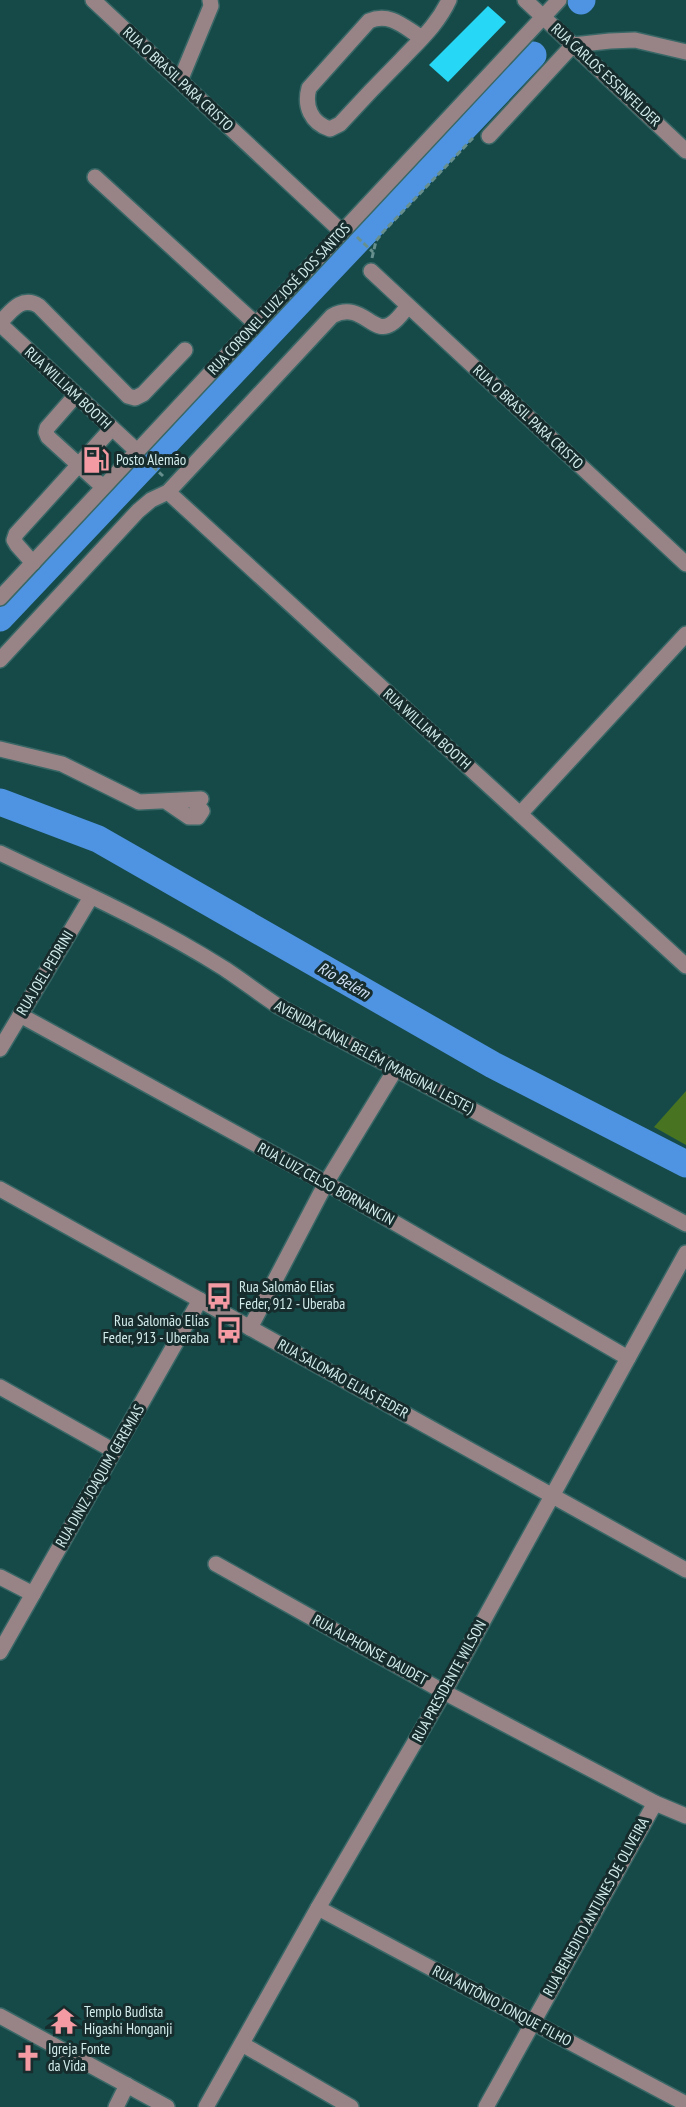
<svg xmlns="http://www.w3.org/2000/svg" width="686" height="2107" viewBox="0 0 686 2107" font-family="'PT Sans Narrow',sans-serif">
<rect width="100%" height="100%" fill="#164a49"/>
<path fill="#487421" d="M 686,1091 L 686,1145 L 654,1127 Z"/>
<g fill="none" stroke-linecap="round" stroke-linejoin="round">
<g stroke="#4f94e2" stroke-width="27">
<path d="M 581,1 L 582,0"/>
<path d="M 0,618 L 533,55"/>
<path d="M 0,802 L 98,839 L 493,1065 L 686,1164"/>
</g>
</g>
<path fill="#26d8f6" d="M 488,6 L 506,22 L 448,82 L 429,65 Z"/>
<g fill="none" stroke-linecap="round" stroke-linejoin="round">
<defs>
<g id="minor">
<path d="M 93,0 L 342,232"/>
<path d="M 525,0 L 686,151"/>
<path d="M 422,38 C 404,27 390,12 369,21 L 309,88 C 304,106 311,123 330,129 L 340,124 C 360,102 381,80 402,59 C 420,40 438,24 449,0"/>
<path d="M 180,81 L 211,6 L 210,0"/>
<path d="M 489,136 L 573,45 L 610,41 L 635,40 L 686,52"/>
<path d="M 95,177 L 256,324"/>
<path d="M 371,271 L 686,564"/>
<path d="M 0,323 C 11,311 22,295 39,306 L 128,396 L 135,398 L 143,394 L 185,350"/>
<path d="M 0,324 L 137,451"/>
<path d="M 76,395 L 47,428 L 46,432 L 48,437 L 103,487"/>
<path d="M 168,492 L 686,966"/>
<path d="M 33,563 L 17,545 L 14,540 L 16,534 L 112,428"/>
<path d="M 0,598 L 559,0"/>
<path d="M 0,660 L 138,511 L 151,500 L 168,492 L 332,316 C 362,300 372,336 391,324 C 398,320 403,312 408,306"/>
<path d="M 0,749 L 62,764 L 139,802 L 201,799 L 196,804 L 202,811 L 198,817 L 189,817 L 167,802"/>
<path d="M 520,814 L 686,634"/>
<path d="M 0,853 C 76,889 154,924 225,969 C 243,981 260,994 278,1006 L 686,1224"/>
<path d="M 20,1015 L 326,1183 L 628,1358"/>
<path d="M 0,1049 L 91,897"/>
<path d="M 0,1189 L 686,1570"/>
<path d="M 250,1328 L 326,1183 L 395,1070"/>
<path d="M 0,1387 L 114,1451"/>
<path d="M 216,1564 L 444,1692 L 655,1803 L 686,1816"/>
<path d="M 0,1577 L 33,1594"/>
<path d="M 0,1652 L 200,1300"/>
<path d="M 318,1908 L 686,2104"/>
<path d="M 0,2016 L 167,2107"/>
<path d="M 242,2044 L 351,2107"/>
<path d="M 116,2107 L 127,2085"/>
<path d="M 206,2107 L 318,1908 L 444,1692 L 686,1253"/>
<path d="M 486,2107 L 655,1803"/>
</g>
</defs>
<use href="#minor" stroke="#386766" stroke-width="18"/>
<g stroke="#668f8e" stroke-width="3" stroke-dasharray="6 3" stroke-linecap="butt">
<path d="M 357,237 L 373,252"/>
<path d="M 372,258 L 376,241 L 383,232 L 473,138 L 475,137"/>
<path d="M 146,460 L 163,476"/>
</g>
<use href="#minor" stroke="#988486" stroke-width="15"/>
</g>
<defs>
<symbol id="fuel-bare" viewBox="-9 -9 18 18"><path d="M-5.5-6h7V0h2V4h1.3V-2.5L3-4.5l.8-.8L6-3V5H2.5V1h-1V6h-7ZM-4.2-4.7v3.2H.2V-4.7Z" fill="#f49aa3" stroke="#172c2c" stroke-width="2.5" paint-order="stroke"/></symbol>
<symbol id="bus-bare" viewBox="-9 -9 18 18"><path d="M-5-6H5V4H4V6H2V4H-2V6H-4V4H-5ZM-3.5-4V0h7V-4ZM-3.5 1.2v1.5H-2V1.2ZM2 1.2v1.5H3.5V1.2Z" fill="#f49aa3" stroke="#172c2c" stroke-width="2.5" paint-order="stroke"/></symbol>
<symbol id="temple-bare" viewBox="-9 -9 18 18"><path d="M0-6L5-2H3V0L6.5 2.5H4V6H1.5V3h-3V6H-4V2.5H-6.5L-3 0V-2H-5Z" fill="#f49aa3" stroke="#172c2c" stroke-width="2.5" paint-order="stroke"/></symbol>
<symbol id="church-bare" viewBox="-9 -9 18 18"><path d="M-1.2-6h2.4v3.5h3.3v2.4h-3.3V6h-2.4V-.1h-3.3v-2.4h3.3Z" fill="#f49aa3" stroke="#172c2c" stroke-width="2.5" paint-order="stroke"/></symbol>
</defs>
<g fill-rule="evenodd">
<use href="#fuel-bare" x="77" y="441" width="38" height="38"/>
<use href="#bus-bare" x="200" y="1277" width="38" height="38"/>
<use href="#bus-bare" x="210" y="1311" width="38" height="38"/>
<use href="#temple-bare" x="45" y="2002" width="38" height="38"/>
<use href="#church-bare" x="9" y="2039" width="38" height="38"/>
</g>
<g text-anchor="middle" stroke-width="6" stroke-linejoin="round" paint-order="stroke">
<g font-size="15" fill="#d2eceb" stroke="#172c2c">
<text transform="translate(606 75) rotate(43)" y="5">RUA CARLOS ESSENFELDER</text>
<text transform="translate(178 79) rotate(43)" y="5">RUA O BRASIL PARA CRISTO</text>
<text transform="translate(279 299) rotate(-47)" y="5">RUA CORONEL LUIZ JOSÉ DOS SANTOS</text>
<text transform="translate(68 388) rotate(43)" y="5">RUA WILLIAM BOOTH</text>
<text transform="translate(528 417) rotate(43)" y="5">RUA O BRASIL PARA CRISTO</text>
<text transform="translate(427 729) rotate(42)" y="5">RUA WILLIAM BOOTH</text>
<text transform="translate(45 973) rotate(-59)" y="5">RUA JOEL PEDRINI</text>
<text transform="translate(374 1057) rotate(28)" y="5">AVENIDA CANAL BELÉM (MARGINAL LESTE)</text>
<text transform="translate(326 1184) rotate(29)" y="5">RUA LUIZ CELSO BORNANCIN</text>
<text transform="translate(343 1379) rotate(29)" y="5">RUA SALOMÃO ELIAS FEDER</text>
<text transform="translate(100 1476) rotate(-60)" y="5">RUA DINIZ JOAQUIM GEREMIAS</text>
<text transform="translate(370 1650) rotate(29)" y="5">RUA ALPHONSE DAUDET</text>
<text transform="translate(449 1681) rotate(-61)" y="5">RUA PRESIDENTE WILSON</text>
<text transform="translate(596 1907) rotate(-61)" y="5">RUA BENEDITO ANTUNES DE OLIVEIRA</text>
<text transform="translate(502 2006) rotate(28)" y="5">RUA ANTÔNIO JONQUE FILHO</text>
</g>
<g font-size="15" fill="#d2eceb" stroke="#172c2c" text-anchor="start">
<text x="116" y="465">Posto Alemão</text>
<text x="239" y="1292">Rua Salomão Elias<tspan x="239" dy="17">Feder, 912 - Uberaba</tspan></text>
<text x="209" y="1326" text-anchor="end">Rua Salomão Elias<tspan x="209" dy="17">Feder, 913 - Uberaba</tspan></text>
<text x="84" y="2017">Templo Budista<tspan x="84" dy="17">Higashi Honganji</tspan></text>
<text x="48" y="2054">Igreja Fonte<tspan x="48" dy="17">da Vida</tspan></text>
</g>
<g font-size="16" font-style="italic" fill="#d1e2f6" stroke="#172c2c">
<text transform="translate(344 980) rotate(30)" y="6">Rio Belém</text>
</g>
</g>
</svg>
